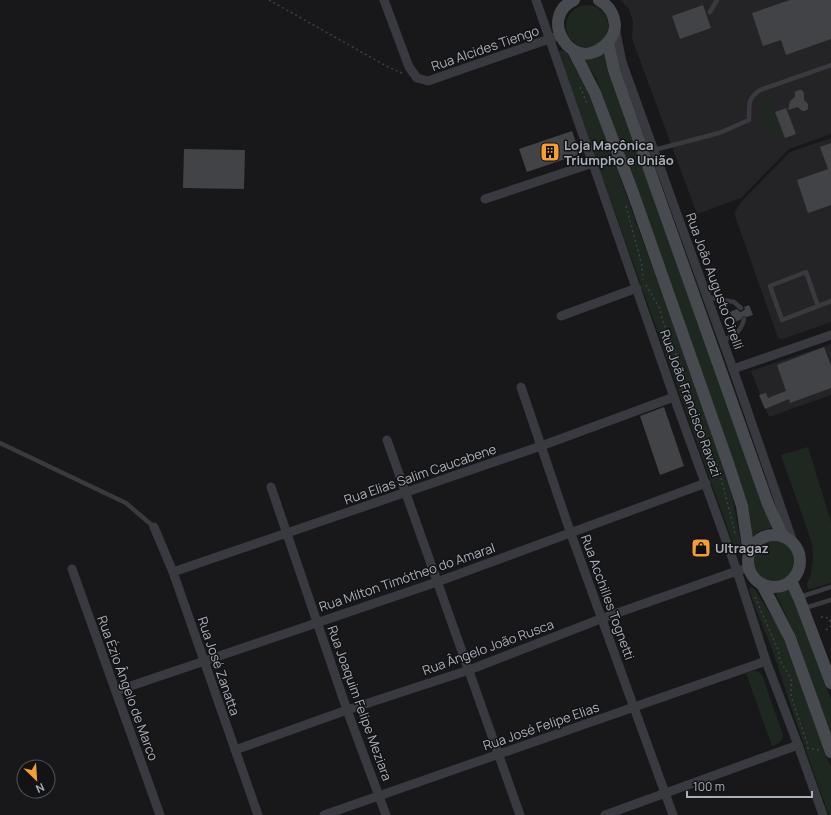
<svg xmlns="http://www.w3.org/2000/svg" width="831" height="815" viewBox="0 0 831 815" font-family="Manrope,sans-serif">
<rect width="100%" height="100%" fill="#18181a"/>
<g fill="#242427">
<path d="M 620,0 L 831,0 L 831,134 L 789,149 L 741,198 L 697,214 L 632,39 L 633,22 L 629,9 Z"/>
<path d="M 831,138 L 831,322 L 783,339 L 778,338 L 734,213 L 742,201 L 790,152 Z"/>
<path d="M 831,344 L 831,395 L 769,417 L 751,371 Z"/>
</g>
<g fill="#1f2820">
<circle cx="587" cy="26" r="21"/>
<path d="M 561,50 L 566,52 L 586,88 L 602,127 L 724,468 L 732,495 L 742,550 L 740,552 L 736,552 L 558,52 Z"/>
<path d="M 606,54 C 656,214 715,370 773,527 L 757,532 L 752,537 L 642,203 L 596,78 L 583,59 L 584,58 Z"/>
<path d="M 767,101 L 769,101 L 782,134 C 768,136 754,111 767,101 Z"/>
<path d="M 808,447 L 831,522 L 831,583 L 811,589 L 808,589 L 807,584 L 811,575 L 813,558 L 812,543 L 781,455 Z"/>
<circle cx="774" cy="560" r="22"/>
<path d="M 752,587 L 756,591 L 780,630 L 793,661 L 831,768 L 831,815 L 829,815 C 809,761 791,707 773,652 C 766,631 755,611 749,589 Z"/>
<path d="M 790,589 L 831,699 L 831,742 L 798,641 L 776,594 Z"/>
<path d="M 753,671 L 757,671 L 762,675 L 783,735 C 782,742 778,744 772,746 L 746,673 Z"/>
</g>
<g fill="#424347">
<path d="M 790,0 L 831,0 L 831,39 L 786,55 L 781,40 L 763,46 L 752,13 Z"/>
<path d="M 703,5 L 711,28 L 680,39 L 672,16 Z"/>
<path d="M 799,90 L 802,90 L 804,93 L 804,100 L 808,104 L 808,109 L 805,111 L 802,111 L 798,107 L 788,110 L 790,101 L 795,97 L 795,92 Z"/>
<path d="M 786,108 L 796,134 L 785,138 L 775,112 Z"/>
<path d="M 572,131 L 580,154 L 527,172 L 519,149 Z"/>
<path d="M 831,143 L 831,205 L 808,213 L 797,180 L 828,169 L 820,147 Z"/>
<path d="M 184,149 L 245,150 L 244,189 L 183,188 Z"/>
<path d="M 749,305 L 753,315 L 747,317 L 743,316 L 740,320 L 734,322 L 730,312 L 737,309 L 740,312 L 743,311 L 745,309 L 744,307 Z"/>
<path d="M 824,347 L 831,366 L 831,388 L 790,403 L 789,399 L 765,409 L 759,395 L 766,393 L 768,398 L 786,391 L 777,365 Z"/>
<path d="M 664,407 L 684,466 L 660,475 L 640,416 Z"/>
</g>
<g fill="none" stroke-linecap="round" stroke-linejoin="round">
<g stroke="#3f4146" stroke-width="1.5" stroke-dasharray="2 3" stroke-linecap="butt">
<path d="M 269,0 L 388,67 L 402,73"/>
<path d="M 580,87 L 587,103"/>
<path d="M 626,206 L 642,266 L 643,280"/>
<path d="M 646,285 L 660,309 L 662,319 L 683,371 L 682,391 L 694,413 L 710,454 L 718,466 L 735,533"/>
<path d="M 755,597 L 779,652 C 778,663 788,670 791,680 C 792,686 790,693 792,699 C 797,715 803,730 808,746"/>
<path d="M 821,617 L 829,618 L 831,624"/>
<path d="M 826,630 L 831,626"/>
<path d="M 807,748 L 819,750"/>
</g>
<g stroke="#393a3f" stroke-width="4.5">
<path d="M 710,12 L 717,0"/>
<path d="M 654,150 L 719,133 L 749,120 C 750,105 746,100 760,90 L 831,65"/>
<path d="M 708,297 L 734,302 L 741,308"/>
<path d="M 818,306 L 806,272 L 770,286 L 782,320 L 831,301"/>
<path d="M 723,341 C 735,334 741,332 744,319"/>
<path d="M 0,443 L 126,503 L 154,527"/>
<path d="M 800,597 L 831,587"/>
<path d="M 805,608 L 831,600"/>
</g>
<g stroke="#393a3f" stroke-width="9">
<path d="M 384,0 L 409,67 L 417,78 L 428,81 L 555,37"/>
<path d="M 536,0 L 674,397 L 737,571 L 766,661 L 798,745 L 823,815"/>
<path d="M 615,28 L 622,62 L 733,369 L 793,542"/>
<path d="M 485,199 L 593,163"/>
<path d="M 561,316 L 637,288"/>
<path d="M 733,369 L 831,335"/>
<path d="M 521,387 L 571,534 L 673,815"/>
<path d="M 387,440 L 520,815"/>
<path d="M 271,487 L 347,710 L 386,815"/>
<path d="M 154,527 L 173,572 L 258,815"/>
<path d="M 72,569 L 160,815"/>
<path d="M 173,572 L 541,446 L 674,397"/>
<path d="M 116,691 L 437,582 L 706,483"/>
<path d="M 235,750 L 347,710 L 469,670 L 603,618 L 737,571 L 749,568"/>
<path d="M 324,815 L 766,661"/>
<path d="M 605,815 L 798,745"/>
</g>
<g stroke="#474a4f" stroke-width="12">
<path d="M 574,0 C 537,17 572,74 604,46 C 610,41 615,33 615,25 C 614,14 608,5 599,0"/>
<path d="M 608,43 L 614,70 L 768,504 L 782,535"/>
<path d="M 573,50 L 595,93 L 633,193 L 729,466 L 742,506 L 749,553"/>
<circle cx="774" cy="561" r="26"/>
<path d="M 791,581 L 799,598 L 831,683"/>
<path d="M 762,584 L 790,638 L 831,752"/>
</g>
</g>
<defs>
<symbol id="building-square" viewBox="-11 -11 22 22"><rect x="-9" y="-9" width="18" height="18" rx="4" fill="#f49f35" stroke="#131315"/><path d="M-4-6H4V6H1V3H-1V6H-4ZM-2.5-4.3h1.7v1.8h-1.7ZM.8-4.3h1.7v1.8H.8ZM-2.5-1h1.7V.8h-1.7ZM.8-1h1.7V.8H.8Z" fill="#111"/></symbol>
<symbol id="shop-square" viewBox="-11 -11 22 22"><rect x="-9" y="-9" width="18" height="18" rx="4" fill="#f49f35" stroke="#131315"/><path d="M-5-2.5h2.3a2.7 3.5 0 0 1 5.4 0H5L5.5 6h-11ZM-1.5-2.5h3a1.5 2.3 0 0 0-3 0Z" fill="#111"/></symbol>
</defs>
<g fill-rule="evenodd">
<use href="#building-square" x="539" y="141" width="22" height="22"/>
<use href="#shop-square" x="690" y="537" width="22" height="22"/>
</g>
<g text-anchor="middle" stroke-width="3" stroke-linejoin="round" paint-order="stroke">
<g font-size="13" fill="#aab0ba" stroke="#131315">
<text transform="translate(485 48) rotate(-19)" y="5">Rua Alcides Tiengo</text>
<text transform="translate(715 281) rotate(70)" y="5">Rua João Augusto Cirelli</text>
<text transform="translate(691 403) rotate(70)" y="5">Rua João Francisco Ravazi</text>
<text transform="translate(420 474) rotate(-19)" y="5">Rua Elias Salim Caucabene</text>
<text transform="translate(407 577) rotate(-19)" y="5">Rua Milton Timótheo do Amaral</text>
<text transform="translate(608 597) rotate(70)" y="5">Rua Acchilles Tognetti</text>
<text transform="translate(488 647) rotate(-20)" y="5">Rua Ângelo João Rusca</text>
<text transform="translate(219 666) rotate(71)" y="5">Rua José Zanatta</text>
<text transform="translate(128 688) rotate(70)" y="5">Rua Ézio Ângelo de Marco</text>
<text transform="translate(360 703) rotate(70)" y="5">Rua Joaquim Felipe Meziara</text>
<text transform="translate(541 726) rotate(-19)" y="5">Rua José Felipe Elias</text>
</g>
<g font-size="13" font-weight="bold" fill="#aab0ba" stroke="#131315" text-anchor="start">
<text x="564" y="150">Loja Maçônica<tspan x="564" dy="15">Triumpho e União</tspan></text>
<text x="715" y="553">Ultragaz</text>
</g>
</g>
<g transform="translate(36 779) rotate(155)"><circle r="19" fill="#131315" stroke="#4f5257"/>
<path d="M0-3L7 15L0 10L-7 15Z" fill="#f49f35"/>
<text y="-6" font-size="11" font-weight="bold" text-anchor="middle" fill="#aab0ba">N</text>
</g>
<path d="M687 791v6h125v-6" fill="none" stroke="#aab0ba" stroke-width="2"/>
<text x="693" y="791" font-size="12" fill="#aab0ba" stroke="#131315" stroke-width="3" paint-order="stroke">100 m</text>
</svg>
